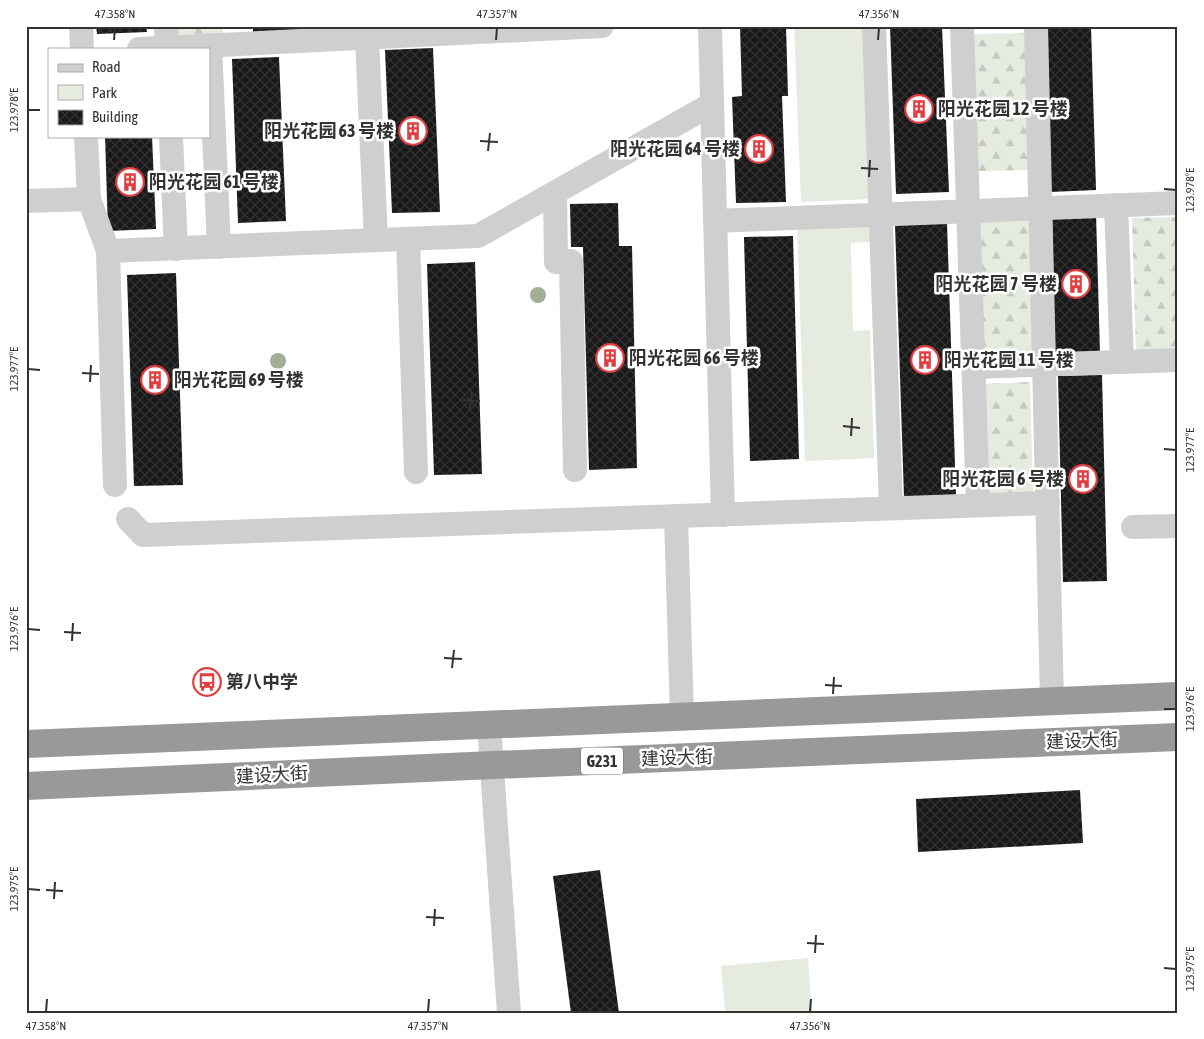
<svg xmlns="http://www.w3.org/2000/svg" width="1204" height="1039" viewBox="0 0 1204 1039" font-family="'Asap Condensed','Noto Sans SC',sans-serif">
<defs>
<pattern id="forest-firs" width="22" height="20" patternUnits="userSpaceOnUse" patternTransform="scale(1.25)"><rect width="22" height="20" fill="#e5ebdf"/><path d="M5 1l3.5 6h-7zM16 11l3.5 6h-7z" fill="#c5cac0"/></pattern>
<pattern id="building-cross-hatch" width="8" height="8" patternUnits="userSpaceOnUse" patternTransform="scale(1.25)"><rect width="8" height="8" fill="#191919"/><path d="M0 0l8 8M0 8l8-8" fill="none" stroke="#323232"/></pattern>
</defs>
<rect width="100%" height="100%" fill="#fff"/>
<g fill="#e5ebdf">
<path d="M 794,26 L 865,26 L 872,199 L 801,202 Z"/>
<path d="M 870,222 L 870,242 L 851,243 L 853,331 L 870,330 L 874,458 L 805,461 L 797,224 Z"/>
<path d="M 808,958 L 812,1013 L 725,1013 L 721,966 Z"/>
</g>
<g fill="url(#forest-firs)">
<path d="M 177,26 L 223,26 L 223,33 L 177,35 Z"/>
<path d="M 1026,33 L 1029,170 L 977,171 L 974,34 Z"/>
<path d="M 1178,217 L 1178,349 L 1136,350 L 1132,218 Z"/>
<path d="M 1030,221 L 1033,361 L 981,362 L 977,222 Z"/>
<path d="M 1030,382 L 1033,493 L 983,495 L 980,384 Z"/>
</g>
<g fill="url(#building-cross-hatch)">
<path d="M 96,26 L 146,26 L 147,32 L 97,34 Z"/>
<path d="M 253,26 L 303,26 L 303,30 L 253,32 Z"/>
<path d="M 740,26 L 786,26 L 788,96 L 782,96 L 786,202 L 736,203 L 732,97 L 742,96 Z"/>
<path d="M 890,26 L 942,26 L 949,192 L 896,194 Z"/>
<path d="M 1044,26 L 1091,26 L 1096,190 L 1050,192 Z"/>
<path d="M 433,48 L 440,212 L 392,213 L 385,50 Z"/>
<path d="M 279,57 L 286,221 L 238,223 L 232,59 Z"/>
<path d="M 105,136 L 152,136 L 156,229 L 108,231 Z"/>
<path d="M 618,203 L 619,246 L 632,246 L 637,468 L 589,470 L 583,247 L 571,247 L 570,204 Z"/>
<path d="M 1096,213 L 1100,353 L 1055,354 L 1052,214 Z"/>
<path d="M 947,223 L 956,495 L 904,497 L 895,224 Z"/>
<path d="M 793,236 L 799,459 L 750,461 L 744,237 Z"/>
<path d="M 475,262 L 482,474 L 434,475 L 427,264 Z"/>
<path d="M 176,273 L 183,485 L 134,486 L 127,275 Z"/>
<path d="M 1102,375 L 1107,581 L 1063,582 L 1058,376 Z"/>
<path d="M 1080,790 L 1083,843 L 918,852 L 916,799 Z"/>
<path d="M 600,870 L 619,1013 L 571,1013 L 553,876 Z"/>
</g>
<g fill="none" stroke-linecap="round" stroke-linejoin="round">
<g stroke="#cfcfcf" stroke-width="24">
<path d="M 81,26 L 82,49"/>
<path d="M 166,26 L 167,49"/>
<path d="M 710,26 L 723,515"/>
<path d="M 874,26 L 891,508"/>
<path d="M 962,26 L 978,505"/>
<path d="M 1036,26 L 1052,701"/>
<path d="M 367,38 L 376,240"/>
<path d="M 210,45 L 219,247"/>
<path d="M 139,49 L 602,26"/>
<path d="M 86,136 L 89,199"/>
<path d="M 171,136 L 176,249"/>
<path d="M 555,193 L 556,262 L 571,261 L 575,470"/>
<path d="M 26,201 L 89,199 L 108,251 L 478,236 L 712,104"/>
<path d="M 1116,205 L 1122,362"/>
<path d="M 715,221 L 1178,203"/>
<path d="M 408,239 L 416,472"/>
<path d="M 108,251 L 115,485"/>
<path d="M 973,367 L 1178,360"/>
<path d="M 676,516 L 682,717"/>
<path d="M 128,519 L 143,535 L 1048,503"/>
<path d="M 1133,527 L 1178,526"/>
<path d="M 489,725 L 509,1013"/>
</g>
<g stroke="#999" stroke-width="28">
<path d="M 26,744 L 1178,696"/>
<path d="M 26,786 L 493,765 L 1178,737"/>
</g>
</g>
<g fill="#a0af96">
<circle cx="538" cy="295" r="8"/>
<circle cx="278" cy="361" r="8"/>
</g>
<path fill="none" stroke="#323232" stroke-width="2" d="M 114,40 L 115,28M 496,40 L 497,28M 878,40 L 879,28M 28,110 L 40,110M 480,141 L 498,142M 488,151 L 490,133M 861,168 L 878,169M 869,177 L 870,160M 1164,189 L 1176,190M 28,369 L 40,370M 82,373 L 99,374M 90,382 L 91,365M 462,400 L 480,401M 470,409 L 472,392M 843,426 L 860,428M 851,436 L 852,418M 1164,449 L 1176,450M 28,629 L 40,630M 64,632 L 81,633M 72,641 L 73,623M 444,658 L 462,659M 452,668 L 454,650M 825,685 L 842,686M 833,694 L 834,677M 1164,709 L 1176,709M 28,889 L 40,890M 46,890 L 63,891M 54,899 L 55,882M 426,917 L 444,918M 434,926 L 435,909M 807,943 L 824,944M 815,953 L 816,935M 1164,968 L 1176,969M 46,1012 L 47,999M 428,1012 L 429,999M 810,1012 L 811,999"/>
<defs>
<symbol id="building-ring" viewBox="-11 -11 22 22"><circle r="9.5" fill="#fff" stroke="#e03e41" stroke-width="1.5"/><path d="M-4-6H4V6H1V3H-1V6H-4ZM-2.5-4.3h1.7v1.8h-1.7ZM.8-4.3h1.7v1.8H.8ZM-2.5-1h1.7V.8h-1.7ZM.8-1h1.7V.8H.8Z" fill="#e03e41"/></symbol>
<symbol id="bus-ring" viewBox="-11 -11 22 22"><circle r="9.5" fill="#fff" stroke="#e03e41" stroke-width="1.5"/><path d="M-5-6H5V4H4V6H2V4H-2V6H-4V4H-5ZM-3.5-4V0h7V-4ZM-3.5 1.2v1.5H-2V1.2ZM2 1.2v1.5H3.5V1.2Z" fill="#e03e41"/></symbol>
</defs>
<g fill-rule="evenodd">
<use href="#building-ring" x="903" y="93" width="32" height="32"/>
<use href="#building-ring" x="397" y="115" width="32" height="32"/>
<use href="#building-ring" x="743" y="133" width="32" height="32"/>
<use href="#building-ring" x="114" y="166" width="32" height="32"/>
<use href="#building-ring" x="1060" y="268" width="32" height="32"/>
<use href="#building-ring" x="594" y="342" width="32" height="32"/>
<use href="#building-ring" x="909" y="344" width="32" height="32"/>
<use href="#building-ring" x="139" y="364" width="32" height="32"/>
<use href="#building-ring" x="1067" y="463" width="32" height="32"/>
<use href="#bus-ring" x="191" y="666" width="32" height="32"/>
</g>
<g text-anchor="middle" stroke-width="5" stroke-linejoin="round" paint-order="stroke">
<rect fill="#fff" stroke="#707070" stroke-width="1" x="581" y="747.5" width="42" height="27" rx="4"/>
<g font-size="16" font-weight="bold" fill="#323232">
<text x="602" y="767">G231</text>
</g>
<g font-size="18" font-weight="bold" fill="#323232" stroke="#fff" text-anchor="start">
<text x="938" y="115">阳光花园 12 号楼</text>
<text x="394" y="137" text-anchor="end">阳光花园 63 号楼</text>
<text x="740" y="155" text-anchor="end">阳光花园 64 号楼</text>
<text x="149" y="188">阳光花园 61 号楼</text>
<text x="1057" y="290" text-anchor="end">阳光花园 7 号楼</text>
<text x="629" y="364">阳光花园 66 号楼</text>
<text x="944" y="366">阳光花园 11 号楼</text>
<text x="174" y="386">阳光花园 69 号楼</text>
<text x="1064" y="485" text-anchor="end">阳光花园 6 号楼</text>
<text x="226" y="688">第八中学</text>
</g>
<g font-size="18" fill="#323232" stroke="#fff">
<text transform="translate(1082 741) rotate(-2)" y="6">建设大街</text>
<text transform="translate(677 758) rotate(-2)" y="6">建设大街</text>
<text transform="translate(272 775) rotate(-3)" y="6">建设大街</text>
</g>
</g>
<rect width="1204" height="1039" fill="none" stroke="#ffffff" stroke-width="55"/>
<rect x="48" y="48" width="162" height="90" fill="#ffffff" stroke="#adadad"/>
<rect x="58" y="64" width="25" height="8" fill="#cfcfcf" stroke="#adadad"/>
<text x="92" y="72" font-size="15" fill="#323232">Road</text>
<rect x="58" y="85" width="25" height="15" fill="#e5ebdf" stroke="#adadad"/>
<text x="92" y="98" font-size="15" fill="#323232">Park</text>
<rect x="58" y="110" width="25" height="15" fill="url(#building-cross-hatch)" stroke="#adadad"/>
<text x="92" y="122" font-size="15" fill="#323232">Building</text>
<rect x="28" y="28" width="1148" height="984" fill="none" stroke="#323232" stroke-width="2"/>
<g font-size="12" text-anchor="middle" fill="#323232">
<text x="115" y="18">47.358°N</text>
<text x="497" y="18">47.357°N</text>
<text x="879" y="18">47.356°N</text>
<text transform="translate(14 110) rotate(-90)" y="4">123.978°E</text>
<text transform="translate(1190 190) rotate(-90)" y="4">123.978°E</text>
<text transform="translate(14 369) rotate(-90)" y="4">123.977°E</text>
<text transform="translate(1190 450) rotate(-90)" y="4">123.977°E</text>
<text transform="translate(14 629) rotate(-90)" y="4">123.976°E</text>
<text transform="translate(1190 709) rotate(-90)" y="4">123.976°E</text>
<text transform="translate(14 889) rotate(-90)" y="4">123.975°E</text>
<text transform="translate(1190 969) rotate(-90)" y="4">123.975°E</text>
<text x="46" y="1030">47.358°N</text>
<text x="428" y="1030">47.357°N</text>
<text x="810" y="1030">47.356°N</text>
</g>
</svg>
